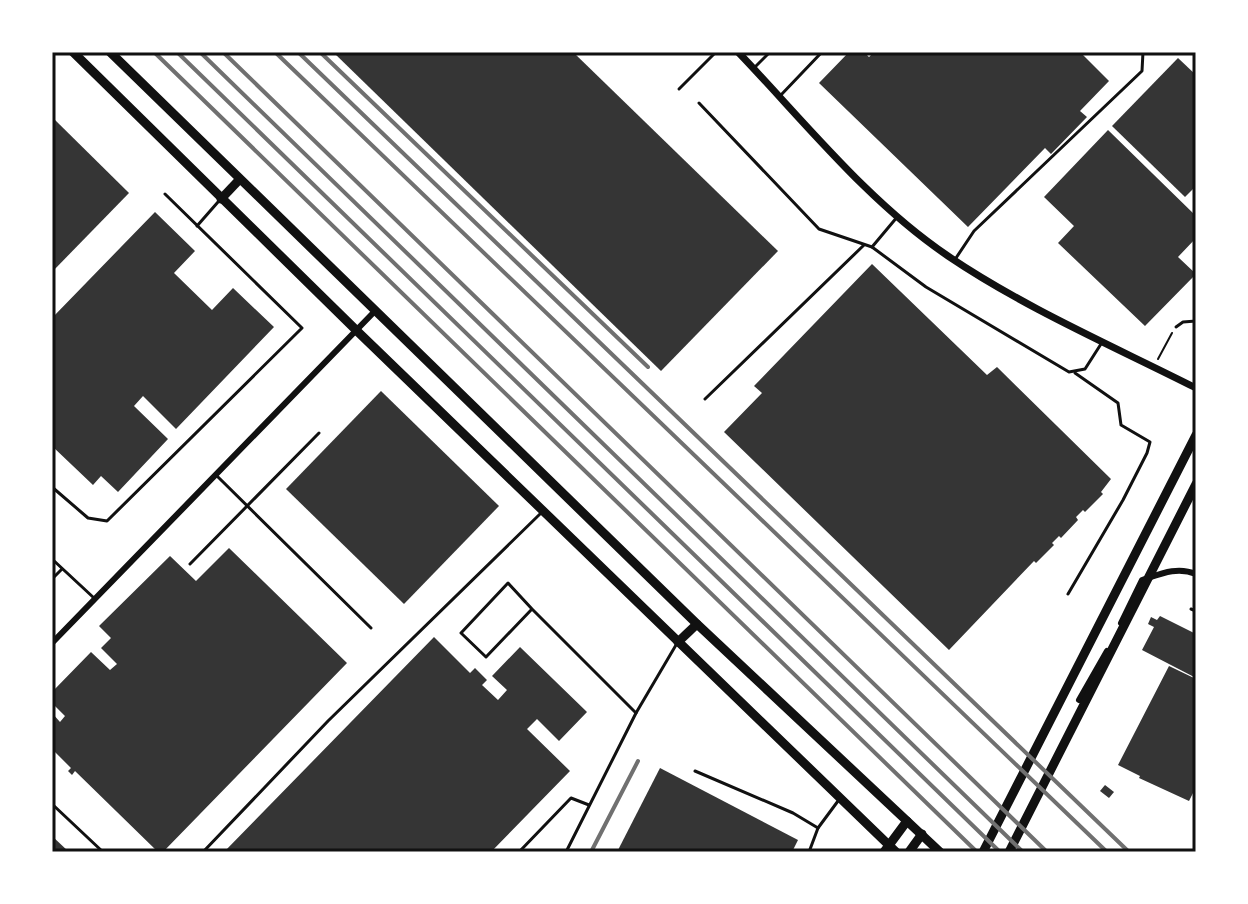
<svg xmlns="http://www.w3.org/2000/svg" width="1248" height="904" viewBox="0 0 1248 904" font-family="'Source Sans 3',sans-serif">
<rect width="100%" height="100%" fill="#fff"/>
<g fill="#353535">
<path d="M 333,52 L 573,52 L 778,251 L 661,371 Z"/>
<path d="M 849,52 L 864,52 L 869,57 L 874,52 L 1080,52 L 1109,81 L 1080,111 L 1087,117 L 1051,154 L 1045,148 L 968,227 L 819,83 Z"/>
<path d="M 1178,58 L 1196,75 L 1196,186 L 1185,197 L 1112,126 Z"/>
<path d="M 52,117 L 129,193 L 52,272 Z"/>
<path d="M 1108,130 L 1196,216 L 1196,238 L 1178,257 L 1196,274 L 1145,326 L 1058,243 L 1074,226 L 1044,197 Z"/>
<path d="M 155,212 L 195,251 L 174,273 L 212,310 L 233,288 L 274,327 L 176,429 L 143,396 L 134,406 L 168,439 L 118,492 L 101,476 L 93,485 L 52,446 L 52,318 Z"/>
<path d="M 872,264 L 987,375 L 997,367 L 1111,479 L 1101,492 L 1103,494 L 1085,512 L 1083,510 L 1076,517 L 1078,520 L 1061,538 L 1059,536 L 1052,543 L 1054,545 L 1036,563 L 1034,561 L 949,650 L 724,432 L 762,393 L 754,386 Z"/>
<path d="M 381,391 L 499,506 L 404,604 L 286,489 Z"/>
<path d="M 229,548 L 347,663 L 163,852 L 158,852 L 75,771 L 72,775 L 68,771 L 71,768 L 52,749 L 52,713 L 60,722 L 65,716 L 52,703 L 52,692 L 91,652 L 110,670 L 117,664 L 101,648 L 111,638 L 99,626 L 170,556 L 196,581 Z"/>
<path d="M 1160,616 L 1196,634 L 1196,678 L 1142,650 L 1154,627 L 1148,624 L 1151,617 L 1157,620 Z"/>
<path d="M 434,637 L 470,673 L 475,668 L 487,680 L 482,685 L 498,700 L 507,690 L 492,676 L 520,647 L 587,712 L 559,741 L 537,719 L 527,729 L 570,771 L 491,852 L 224,852 Z"/>
<path d="M 1169,666 L 1196,679 L 1196,787 L 1189,801 L 1139,778 L 1140,776 L 1118,765 Z"/>
<path d="M 660,768 L 798,840 L 792,852 L 617,852 Z"/>
<path d="M 1105,785 L 1114,792 L 1109,798 L 1100,791 Z"/>
<path d="M 52,836 L 69,852 L 52,852 Z"/>
</g>
<g fill="none" stroke-linecap="round" stroke-linejoin="round">
<path stroke="#111" stroke-width="2" d="M 1158,359 L 1172,333"/>
<g stroke="#111" stroke-width="3">
<path d="M 756,66 L 770,52"/>
<path d="M 679,89 L 716,52"/>
<path d="M 780,96 L 822,52"/>
<path d="M 699,103 L 819,229 L 872,247"/>
<path d="M 898,216 L 872,247 L 926,287 L 1069,372 L 1085,369 L 1101,344"/>
<path d="M 197,226 L 218,202"/>
<path d="M 956,258 L 974,231 L 1142,71 L 1143,52"/>
<path d="M 1176,327 L 1183,322 L 1196,321"/>
<path d="M 705,399 L 864,245"/>
<path d="M 217,476 L 371,628"/>
<path d="M 52,487 L 88,518 L 107,521 L 302,328 L 165,194"/>
<path d="M 52,559 L 94,598"/>
<path d="M 190,564 L 319,433"/>
<path d="M 52,579 L 62,569"/>
<path d="M 1068,594 L 1123,500 L 1147,453 L 1150,442 L 1121,425 L 1118,403 L 1075,373"/>
<path d="M 532,609 L 508,583 L 461,633 L 486,657 L 532,609 L 636,713 L 676,645"/>
<path d="M 1191,609 L 1196,611"/>
<path d="M 695,771 L 793,813 L 818,828"/>
<path d="M 52,804 L 103,852"/>
<path d="M 203,852 L 328,721 L 540,514"/>
<path d="M 519,852 L 571,798 L 589,805"/>
<path d="M 566,852 L 636,713"/>
<path d="M 809,852 L 818,828 L 838,801"/>
</g>
<g stroke="#111" stroke-width="6">
<path d="M 1121,623 L 1142,580 C 1160,574 1177,566 1196,574"/>
<path d="M 52,643 L 375,311"/>
<path d="M 1079,700 L 1107,651"/>
</g>
<path stroke="#111" stroke-width="7" d="M 738,52 C 804,121 868,202 948,256 C 1025,308 1113,346 1196,388"/>
<g stroke="#111" stroke-width="9">
<path d="M 73,52 L 356,330 L 896,852"/>
<path d="M 110,52 L 697,624 L 940,852"/>
<path d="M 221,199 L 239,180"/>
<path d="M 678,642 L 697,624"/>
<path d="M 884,852 L 907,821"/>
<path d="M 909,852 L 922,834"/>
<path d="M 983,852 L 1196,435"/>
<path d="M 1009,852 L 1196,484"/>
</g>
<g stroke="#707070" stroke-width="4">
<path d="M 154,52 L 977,852"/>
<path d="M 177,52 L 1000,852"/>
<path d="M 200,52 L 1023,852"/>
<path d="M 223,52 L 1047,852"/>
<path d="M 275,52 L 1107,852"/>
<path d="M 298,52 L 1129,852"/>
<path d="M 320,52 L 648,367"/>
<path d="M 591,852 L 638,761"/>
</g>
</g>
<rect width="1248" height="904" fill="none" stroke="#ffffff" stroke-width="108"/>
<rect x="54" y="54" width="1140" height="796" fill="none" stroke="#111" stroke-width="3"/>
</svg>
